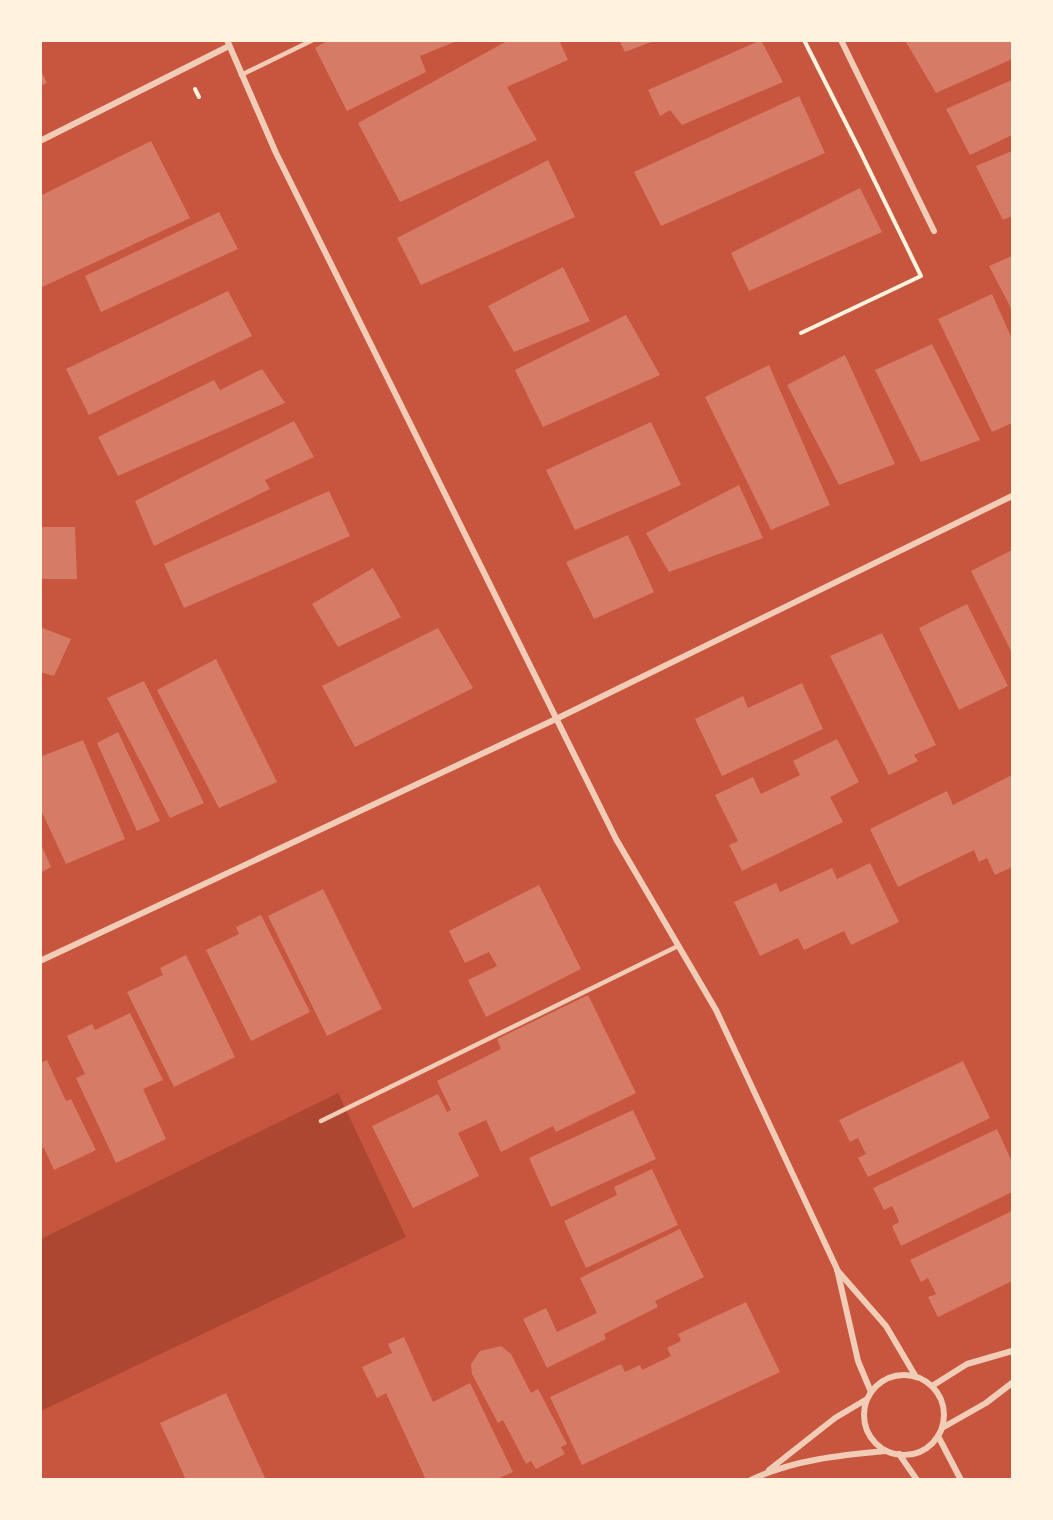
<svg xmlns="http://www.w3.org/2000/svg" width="1053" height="1520" viewBox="0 0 1053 1520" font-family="Signika,sans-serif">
<rect width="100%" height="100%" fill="#c8553d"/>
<path fill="#ae4732" d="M 338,1093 L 406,1237 L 41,1411 L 41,1239 Z"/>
<g fill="#d67c66">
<path d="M 329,40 L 457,40 L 457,41 L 420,56 L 426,72 L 347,111 L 315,48 Z"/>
<path d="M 509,40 L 559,40 L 568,60 L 507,87 L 537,140 L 400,202 L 358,123 Z"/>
<path d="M 619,40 L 654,40 L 654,41 L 625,52 Z"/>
<path d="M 761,40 L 783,82 L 682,125 L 670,110 L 660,116 L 648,90 Z"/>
<path d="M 908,40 L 1012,40 L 1012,59 L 936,93 L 906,42 Z"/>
<path d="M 40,69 L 47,83 L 40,86 Z"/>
<path d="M 1012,80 L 1012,135 L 970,155 L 946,109 Z"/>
<path d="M 799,96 L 825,153 L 661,226 L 634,172 Z"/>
<path d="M 151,141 L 190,218 L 40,288 L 40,196 Z"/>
<path d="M 1012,151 L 1012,216 L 1003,220 L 976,166 Z"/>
<path d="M 548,160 L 575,217 L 421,285 L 397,238 Z"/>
<path d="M 860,188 L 882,232 L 749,291 L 731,253 Z"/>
<path d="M 219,212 L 238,249 L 101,312 L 85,276 Z"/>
<path d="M 1012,256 L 1012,310 L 989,266 Z"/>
<path d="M 563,267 L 590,321 L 514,352 L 488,306 Z"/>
<path d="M 228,291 L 252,336 L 89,415 L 66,369 Z"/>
<path d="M 992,294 L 1012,339 L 1012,423 L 992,432 L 938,319 Z"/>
<path d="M 626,315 L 660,375 L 543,427 L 515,370 Z"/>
<path d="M 932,344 L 980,440 L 921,462 L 875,370 Z"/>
<path d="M 845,355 L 895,464 L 839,485 L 787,385 Z"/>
<path d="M 769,365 L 830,505 L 771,530 L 705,397 Z"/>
<path d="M 262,369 L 285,403 L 118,476 L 98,437 L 214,380 L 220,390 Z"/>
<path d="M 294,421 L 314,457 L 265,480 L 270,489 L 154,546 L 135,501 Z"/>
<path d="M 651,422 L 681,485 L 575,530 L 546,470 Z"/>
<path d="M 739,485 L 763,538 L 669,572 L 646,533 Z"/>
<path d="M 329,491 L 350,536 L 184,608 L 164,564 Z"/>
<path d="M 40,527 L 75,527 L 77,579 L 40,579 Z"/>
<path d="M 628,535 L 654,592 L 594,619 L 566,562 Z"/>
<path d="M 1012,550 L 1012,653 L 971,571 Z"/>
<path d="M 373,568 L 401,617 L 338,647 L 312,604 Z"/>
<path d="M 967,604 L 1008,686 L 959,710 L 919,628 Z"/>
<path d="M 40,627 L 71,639 L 54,676 L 40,672 Z"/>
<path d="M 438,628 L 473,688 L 355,747 L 322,686 Z"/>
<path d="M 882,633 L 936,745 L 914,755 L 918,761 L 889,775 L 830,656 Z"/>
<path d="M 216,659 L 277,782 L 219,808 L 157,690 Z"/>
<path d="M 144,681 L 204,803 L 170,818 L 107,698 Z"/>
<path d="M 802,683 L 823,729 L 722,776 L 695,719 L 743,696 L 748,708 Z"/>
<path d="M 118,732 L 160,821 L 137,831 L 97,743 Z"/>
<path d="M 837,739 L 859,782 L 830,797 L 843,822 L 742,871 L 729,845 L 738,841 L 715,795 L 753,777 L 761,794 L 800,775 L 793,761 Z"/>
<path d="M 83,740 L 125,839 L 66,864 L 40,808 L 40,757 Z"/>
<path d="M 1012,775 L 1012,867 L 995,875 L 987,858 L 979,862 L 974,850 L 898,887 L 870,829 L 947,791 L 953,805 Z"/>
<path d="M 40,842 L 51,867 L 40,873 Z"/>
<path d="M 870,863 L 899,922 L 851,945 L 844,931 L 804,950 L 798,938 L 760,956 L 734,902 L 776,883 L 780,892 L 832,868 L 837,879 Z"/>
<path d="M 539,885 L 581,969 L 486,1017 L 468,980 L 497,966 L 489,952 L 465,963 L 449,931 Z"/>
<path d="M 323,889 L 382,1009 L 327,1036 L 268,916 Z"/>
<path d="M 261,915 L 310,1012 L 251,1041 L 206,950 L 239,934 L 236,927 Z"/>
<path d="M 186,955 L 235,1057 L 174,1087 L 127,992 L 163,975 L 160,968 Z"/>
<path d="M 588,995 L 636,1093 L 556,1132 L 553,1126 L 501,1152 L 486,1120 L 458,1133 L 479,1176 L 413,1208 L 372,1126 L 438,1094 L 447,1112 L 451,1110 L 437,1081 L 501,1049 L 497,1039 Z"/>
<path d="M 130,1013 L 163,1080 L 143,1089 L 166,1139 L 116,1163 L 76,1078 L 85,1074 L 67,1036 L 92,1024 L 95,1030 Z"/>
<path d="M 47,1060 L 66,1101 L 71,1099 L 96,1150 L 54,1170 L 44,1148 L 40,1149 L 40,1063 Z"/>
<path d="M 963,1061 L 990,1118 L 868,1177 L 858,1158 L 866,1154 L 858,1138 L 850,1142 L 839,1120 Z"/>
<path d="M 633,1110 L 656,1159 L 551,1207 L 529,1158 Z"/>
<path d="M 997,1129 L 1012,1162 L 1012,1192 L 901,1246 L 892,1226 L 899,1222 L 896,1214 L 892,1206 L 884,1210 L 873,1188 Z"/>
<path d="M 652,1169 L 678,1225 L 586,1268 L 564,1221 L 617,1195 L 614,1187 Z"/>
<path d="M 1012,1211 L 1012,1281 L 938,1317 L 928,1297 L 936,1294 L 928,1278 L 921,1282 L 910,1260 Z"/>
<path d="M 680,1229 L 704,1277 L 655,1301 L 658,1307 L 604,1334 L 606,1339 L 547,1368 L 523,1319 L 546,1308 L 557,1332 L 597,1313 L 580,1278 Z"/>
<path d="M 746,1302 L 780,1372 L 582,1465 L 550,1397 L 621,1364 L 625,1372 L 640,1365 L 642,1370 L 671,1356 L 667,1348 L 681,1341 L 678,1334 Z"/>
<path d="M 404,1337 L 433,1402 L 470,1383 L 513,1472 L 495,1480 L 451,1480 L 450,1478 L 426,1480 L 386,1393 L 377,1398 L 362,1367 L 392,1353 L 388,1344 Z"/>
<path d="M 501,1346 L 511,1354 L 531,1393 L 538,1389 L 567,1444 L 561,1447 L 565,1454 L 536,1469 L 531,1461 L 526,1464 L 503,1420 L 498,1423 L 472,1374 L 471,1364 L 480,1351 Z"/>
<path d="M 226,1393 L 266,1480 L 186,1480 L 160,1423 Z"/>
</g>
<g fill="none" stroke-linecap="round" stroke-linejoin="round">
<g stroke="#fff3e0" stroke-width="4">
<path d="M 195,89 L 199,97"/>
<path d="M 801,333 L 921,276 L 860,151 L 804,40"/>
</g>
<g stroke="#f1ccb7" stroke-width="4.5">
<path d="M 241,75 L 313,40"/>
<path d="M 321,1121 L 678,946"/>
</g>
<g stroke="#f1ccb7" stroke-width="6">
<path d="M 227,40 L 276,153 L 616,839 L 716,1010 L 837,1269 L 858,1361 L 871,1392"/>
<path d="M 841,40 L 934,231"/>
<path d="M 40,141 L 229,46"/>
<path d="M 40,961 L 556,719 L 1012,496"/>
<path d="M 837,1270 L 886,1326 L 916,1377"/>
<circle cx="904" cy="1415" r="40"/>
<path d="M 932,1386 L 967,1364 L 1012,1351"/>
<path d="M 942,1428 L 986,1403 L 1012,1383"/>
<path d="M 938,1436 L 961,1480"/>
<path d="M 899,1454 L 917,1480"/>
<path d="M 769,1470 L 835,1418 L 867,1399"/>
<path d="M 751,1480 C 792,1460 841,1455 886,1451"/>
</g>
</g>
<rect width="1053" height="1520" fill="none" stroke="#fff3e0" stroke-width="84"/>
</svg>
